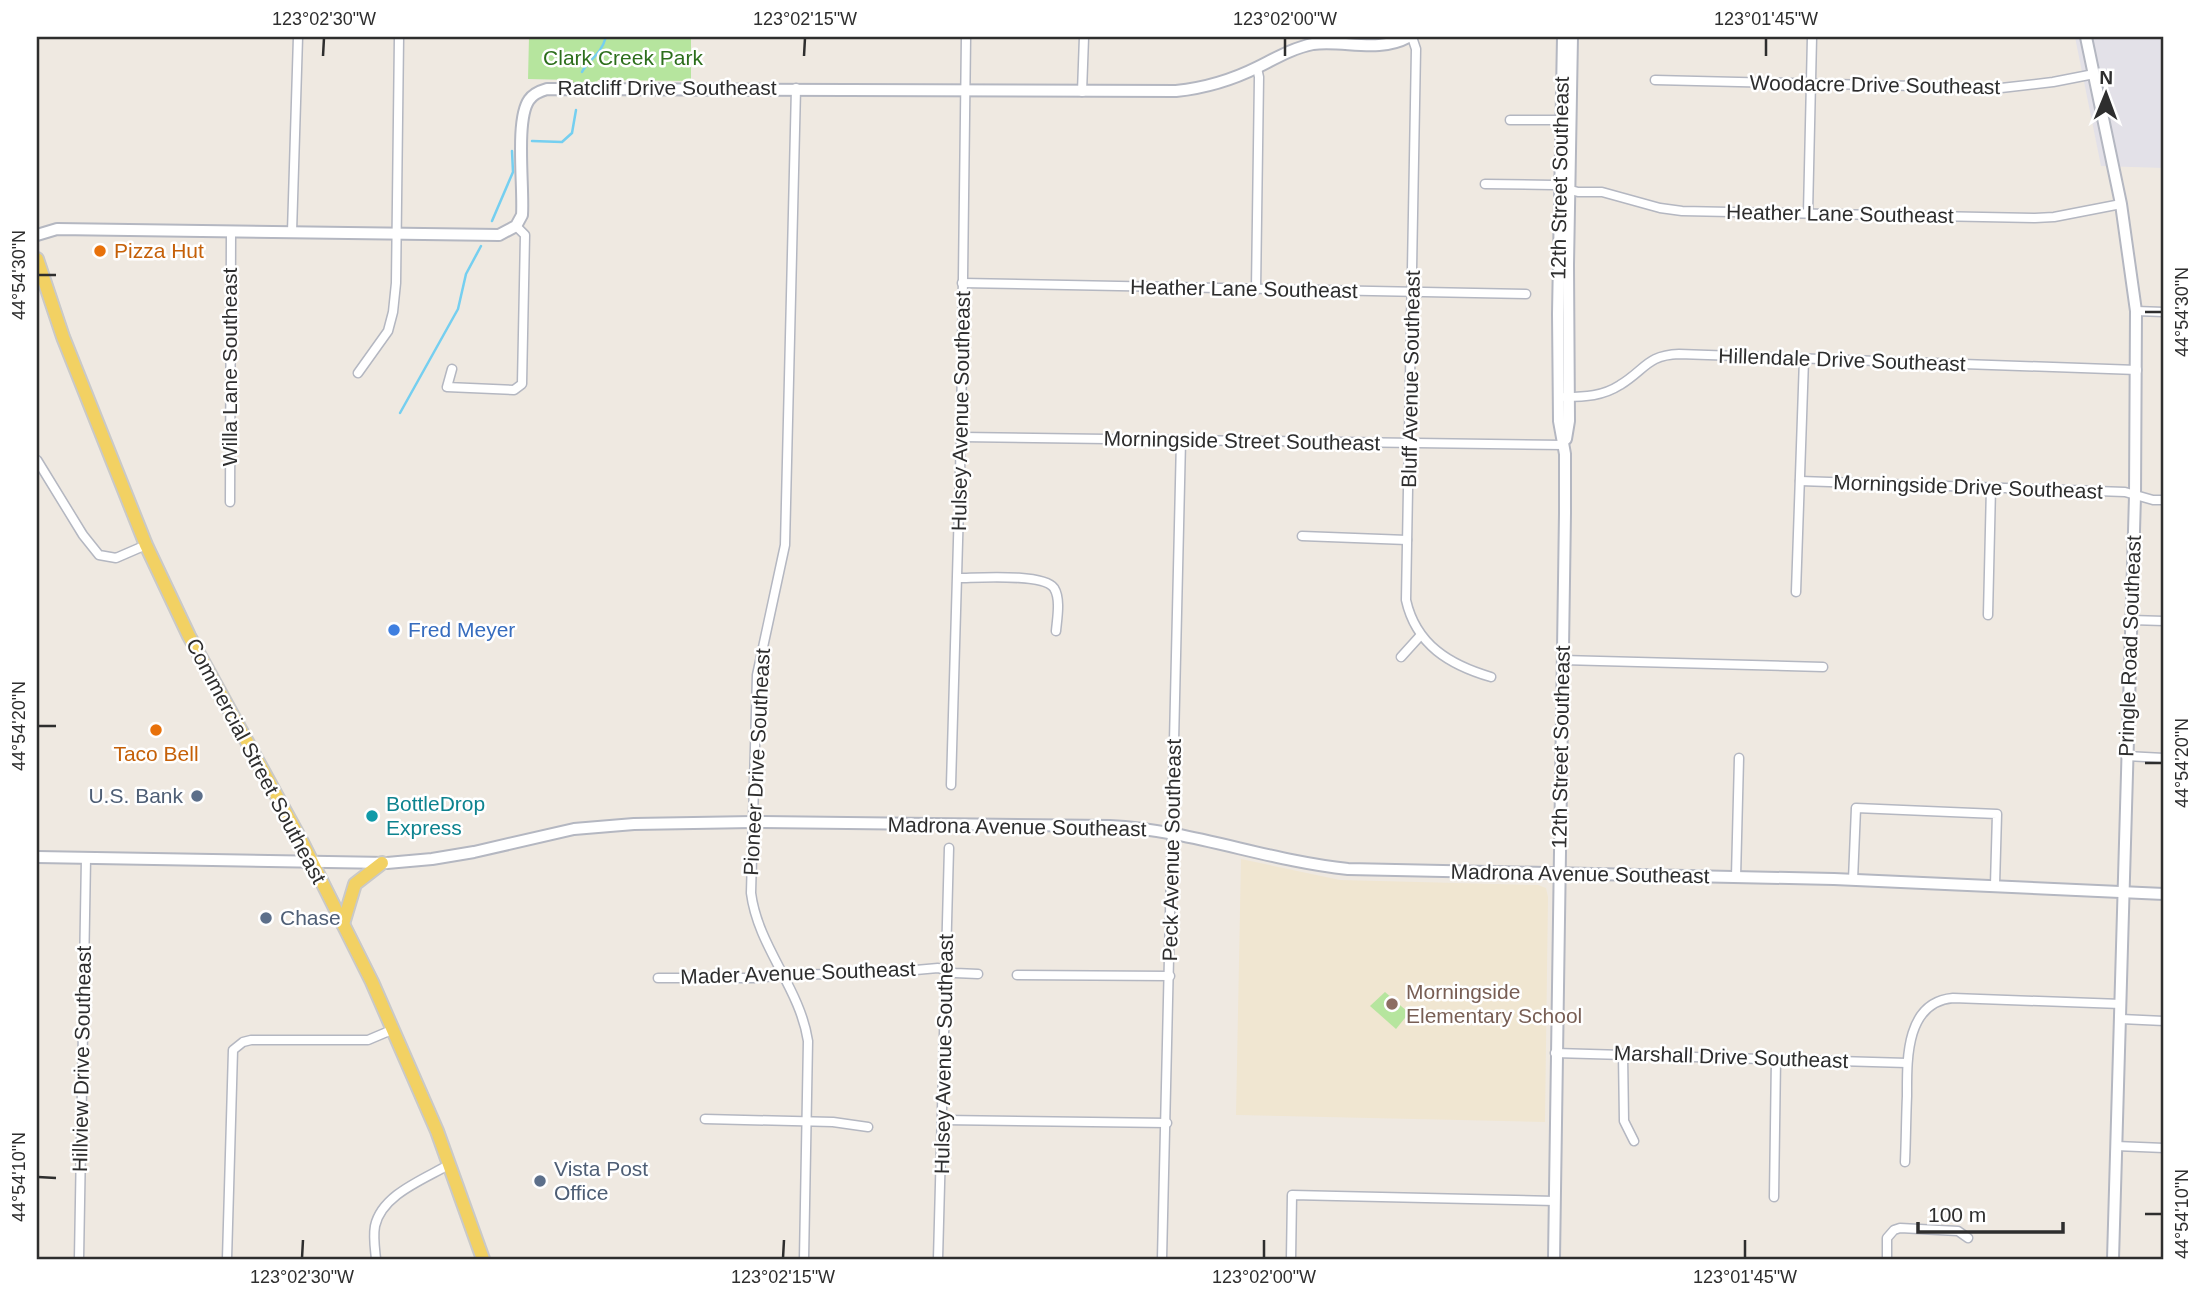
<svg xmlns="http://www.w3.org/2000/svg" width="2201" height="1296" viewBox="0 0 2201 1296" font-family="Helvetica,sans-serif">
<rect width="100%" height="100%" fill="#efe9e1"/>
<path fill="#e3e1e8" d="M 2075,37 L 2164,37 L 2164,168 L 2101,166 Z"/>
<path fill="#f0e6d1" d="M 1241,859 L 1340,880 L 1538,885 L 1546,888 L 1548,897 L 1545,1122 L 1236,1115 Z"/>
<g fill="#b6e59e">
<path d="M 529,37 L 691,37 L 691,81 L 598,80 L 596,84 L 573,83 L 573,80 L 528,79 Z"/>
<path d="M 1385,992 L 1409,1013 L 1396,1029 L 1370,1006 Z"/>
</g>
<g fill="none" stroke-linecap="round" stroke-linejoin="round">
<g stroke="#75cff0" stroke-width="2.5">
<path d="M 582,72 C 589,58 600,57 606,37"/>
<path d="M 532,141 L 562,142 L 572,133 L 576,110"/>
<path d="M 492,221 L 513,172 L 512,151"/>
<path d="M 400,413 L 458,309 L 466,274 L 481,246"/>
</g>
<defs>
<g id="street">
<path d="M 1412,37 L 1416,49 L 1406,600 C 1416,645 1450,665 1491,677"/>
<path d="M 1655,80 L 2001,88 L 2053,82 L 2094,74"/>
<path d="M 796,88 L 785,545 L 757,675 L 751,893 C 758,947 800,988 808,1041 L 804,1259"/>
<path d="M 1082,92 L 1084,37"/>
<path d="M 1510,120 L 1561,120"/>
<path d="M 1485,184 L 1553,185 L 1578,192 L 1602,192 L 1660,208 L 1682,211 L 2035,218 L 2054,217 L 2121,204"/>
<path d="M 1808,213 L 1812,37"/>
<path d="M 292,232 L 298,37"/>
<path d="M 962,283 L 1526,294"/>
<path d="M 1256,290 L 1259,77 L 1257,68"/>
<path d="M 2136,311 L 2164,312"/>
<path d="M 452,369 L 447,387 L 514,390 L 522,384 L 525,235 L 516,226"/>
<path d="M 358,373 L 388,331 L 393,312 L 396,283 L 399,37"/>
<path d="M 1565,397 C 1585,397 1603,396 1620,385 C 1645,370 1647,355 1679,354 L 2137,370"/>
<path d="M 961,437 L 1564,445"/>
<path d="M 37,460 L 83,535 L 99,555 L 116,558 L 146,545"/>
<path d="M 1800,481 L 2125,492 L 2153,500 L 2164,500"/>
<path d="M 230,502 L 231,232"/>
<path d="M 1302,536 L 1407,540"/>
<path d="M 958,578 C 977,578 1043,573 1054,588 C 1061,599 1057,619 1056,631"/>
<path d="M 1796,592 L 1804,359"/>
<path d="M 1988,615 L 1991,487"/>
<path d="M 2131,620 L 2164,621"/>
<path d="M 1401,657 L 1420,636"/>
<path d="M 1562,660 L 1823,667"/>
<path d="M 2126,756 L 2164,758"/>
<path d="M 951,785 L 961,437 L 966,37"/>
<path d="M 1736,877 L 1739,758"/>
<path d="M 1853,880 L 1856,808 L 1997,814 L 1995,885"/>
<path d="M 1017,975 L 1170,976"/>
<path d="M 658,978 L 757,978 L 781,975 L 882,973 L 938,968 L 955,973 L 978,974"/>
<path d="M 2121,1019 L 2164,1021"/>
<path d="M 1555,1053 L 1907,1063"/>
<path d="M 1623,1054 L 1624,1121 L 1634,1141"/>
<path d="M 705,1119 L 833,1122 L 868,1127"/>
<path d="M 943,1120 L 1167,1123"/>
<path d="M 2116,1146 L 2164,1148"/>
<path d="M 1905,1162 C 1906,1140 1906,1118 1907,1096 C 1907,1061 1905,1002 1953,998 L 2121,1004"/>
<path d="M 1774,1197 L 1776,1058"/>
<path d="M 79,1259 L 86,858"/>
<path d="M 227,1259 L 233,1050 L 243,1042 L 251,1040 L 368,1040 L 394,1029"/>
<path d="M 376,1259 C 375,1249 373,1237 375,1226 C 382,1194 425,1179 450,1164"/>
<path d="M 938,1259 L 949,848"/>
<path d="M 1162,1259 L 1181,440"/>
<path d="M 1291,1259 L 1292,1195 L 1555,1201"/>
<path d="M 1887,1259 L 1887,1238 L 1894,1230 L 1900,1228 L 1958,1231 L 1968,1238"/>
</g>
<g id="secondary">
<path d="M 2086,37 L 2121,204 L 2136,311 L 2135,496 L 2113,1259"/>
<path d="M 37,235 L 57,229 L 499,235 L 516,226 L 522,215 C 524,188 515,120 529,100 C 533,94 540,91 547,89 L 1176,91 C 1205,88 1232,80 1258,67 C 1276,58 1293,48 1313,44 C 1344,40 1379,53 1408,37"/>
<path d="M 1566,439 L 1569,421 L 1568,265 L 1572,37"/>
<path d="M 37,857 L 387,863 L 432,859 L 474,852 L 574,829 L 634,824 L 753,822 L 1110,826 C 1191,830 1268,861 1348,869 L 1834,879 L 2164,894"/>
<path d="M 1554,1259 L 1565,513 L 1565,454 L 1559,421 L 1558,314 L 1563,37"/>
</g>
<g id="primary">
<path d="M 37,259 L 63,337 L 146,545 L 189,636 L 302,842 L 372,982 L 437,1131 L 483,1259"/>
<path d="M 343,924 L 355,884 L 382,863"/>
</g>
</defs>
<use href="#street" stroke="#b4b7c1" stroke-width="11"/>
<use href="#secondary" stroke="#b4b7c1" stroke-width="14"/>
<use href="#primary" stroke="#c9c9c9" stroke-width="16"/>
<use href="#street" stroke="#fff" stroke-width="8"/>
<use href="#secondary" stroke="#fff" stroke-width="10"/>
<use href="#primary" stroke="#f2d163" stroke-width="12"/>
</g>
<path fill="none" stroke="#2e2e2e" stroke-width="2.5" d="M 323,56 L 324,38M 804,56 L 805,38M 1285,56 L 1285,38M 1766,56 L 1766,38M 38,275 L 56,275M 2145,312 L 2162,312M 38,726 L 56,726M 2145,763 L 2162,763M 38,1177 L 56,1178M 2145,1214 L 2162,1214M 302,1258 L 303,1240M 783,1258 L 784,1240M 1264,1258 L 1264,1240M 1745,1258 L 1745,1240"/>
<g fill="#e8710a" stroke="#fff" stroke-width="2.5">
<circle cx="100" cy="251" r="7"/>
<circle cx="156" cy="730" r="7"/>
</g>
<circle fill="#3f7fe0" stroke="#fff" stroke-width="2.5" cx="394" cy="630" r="7"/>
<g fill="#5c6f8a" stroke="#fff" stroke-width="2.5">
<circle cx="197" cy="796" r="7"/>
<circle cx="266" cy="918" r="7"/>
<circle cx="540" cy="1181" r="7"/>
</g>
<circle fill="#0f9aa8" stroke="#fff" stroke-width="2.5" cx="372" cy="816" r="7"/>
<circle fill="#8d6e63" stroke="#fff" stroke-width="2.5" cx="1392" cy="1004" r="7"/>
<g text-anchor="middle" stroke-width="5" stroke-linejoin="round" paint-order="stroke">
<g font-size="21" fill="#2c6e1b" stroke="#fff">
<text x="623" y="65">Clark Creek Park</text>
</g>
<g font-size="21" fill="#2e2e2e" stroke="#fff">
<text transform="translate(1875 85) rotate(1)" y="7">Woodacre Drive Southeast</text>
<text x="667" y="95">Ratcliff Drive Southeast</text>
<text transform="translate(1560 178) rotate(-89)" y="7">12th Street Southeast</text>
<text transform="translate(1840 214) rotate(1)" y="7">Heather Lane Southeast</text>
<text transform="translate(1244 289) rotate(1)" y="7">Heather Lane Southeast</text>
<text transform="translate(1842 360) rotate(2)" y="7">Hillendale Drive Southeast</text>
<text transform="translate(230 367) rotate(-90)" y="7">Willa Lane Southeast</text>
<text transform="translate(1411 379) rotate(-89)" y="7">Bluff Avenue Southeast</text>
<text transform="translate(961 411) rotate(-89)" y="7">Hulsey Avenue Southeast</text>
<text transform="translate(1242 441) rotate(1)" y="7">Morningside Street Southeast</text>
<text transform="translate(1968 487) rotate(2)" y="7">Morningside Drive Southeast</text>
<text transform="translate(2130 646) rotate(-88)" y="7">Pringle Road Southeast</text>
<text transform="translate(1561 747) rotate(-89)" y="7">12th Street Southeast</text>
<text transform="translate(256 761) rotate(62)" y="7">Commercial Street Southeast</text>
<text transform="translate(757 762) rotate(-87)" y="7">Pioneer Drive Southeast</text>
<text transform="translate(1017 827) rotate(1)" y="7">Madrona Avenue Southeast</text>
<text transform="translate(1172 850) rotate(-89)" y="7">Peck Avenue Southeast</text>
<text transform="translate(1580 874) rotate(1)" y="7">Madrona Avenue Southeast</text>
<text transform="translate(798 973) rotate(-2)" y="7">Mader Avenue Southeast</text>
<text transform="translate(944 1054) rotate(-89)" y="7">Hulsey Avenue Southeast</text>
<text transform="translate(1731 1057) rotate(2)" y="7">Marshall Drive Southeast</text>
<text transform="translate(82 1059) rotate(-89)" y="7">Hillview Drive Southeast</text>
</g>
<g font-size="21" fill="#c56008" stroke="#fff" text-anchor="start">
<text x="114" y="258">Pizza Hut</text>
<text x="156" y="761" text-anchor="middle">Taco Bell</text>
</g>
<g font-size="21" fill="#366cbe" stroke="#fff" text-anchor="start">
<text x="408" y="637">Fred Meyer</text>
</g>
<g font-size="21" fill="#4e5e75" stroke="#fff" text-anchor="start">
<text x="183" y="803" text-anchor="end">U.S. Bank</text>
<text x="280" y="925">Chase</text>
<text x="554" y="1176">Vista Post<tspan x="554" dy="24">Office</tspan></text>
</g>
<g font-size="21" fill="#0d838f" stroke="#fff" text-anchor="start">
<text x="386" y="811">BottleDrop<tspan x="386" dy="24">Express</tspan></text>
</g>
<g font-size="21" fill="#785e54" stroke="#fff" text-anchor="start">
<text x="1406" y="999">Morningside<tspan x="1406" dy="24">Elementary School</tspan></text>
</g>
</g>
<rect width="2201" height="1296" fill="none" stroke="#ffffff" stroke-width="77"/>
<g transform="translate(2106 94) rotate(1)" stroke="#ffffff" stroke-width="5" paint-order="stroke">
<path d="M0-5L12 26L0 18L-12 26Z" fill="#2e2e2e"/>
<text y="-10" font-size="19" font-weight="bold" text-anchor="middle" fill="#2e2e2e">N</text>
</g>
<path d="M1918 1222v10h145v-10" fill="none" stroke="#2e2e2e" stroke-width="3.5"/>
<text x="1928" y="1222" font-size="21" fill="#2e2e2e" stroke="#ffffff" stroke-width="5" paint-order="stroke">100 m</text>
<rect x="38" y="38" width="2124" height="1220" fill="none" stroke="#2e2e2e" stroke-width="2.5"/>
<g font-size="18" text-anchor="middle" fill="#2e2e2e">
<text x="324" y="25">123°02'30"W</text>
<text x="805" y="25">123°02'15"W</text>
<text x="1285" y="25">123°02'00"W</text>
<text x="1766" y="25">123°01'45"W</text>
<text transform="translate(19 275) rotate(-90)" y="6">44°54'30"N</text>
<text transform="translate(2182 312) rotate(-90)" y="6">44°54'30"N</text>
<text transform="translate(19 726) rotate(-90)" y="6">44°54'20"N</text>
<text transform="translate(2182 763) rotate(-90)" y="6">44°54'20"N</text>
<text transform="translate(19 1177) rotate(-90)" y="6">44°54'10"N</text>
<text transform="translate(2182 1214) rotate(-90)" y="6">44°54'10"N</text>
<text x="302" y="1283">123°02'30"W</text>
<text x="783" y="1283">123°02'15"W</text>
<text x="1264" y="1283">123°02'00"W</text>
<text x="1745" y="1283">123°01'45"W</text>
</g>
</svg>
